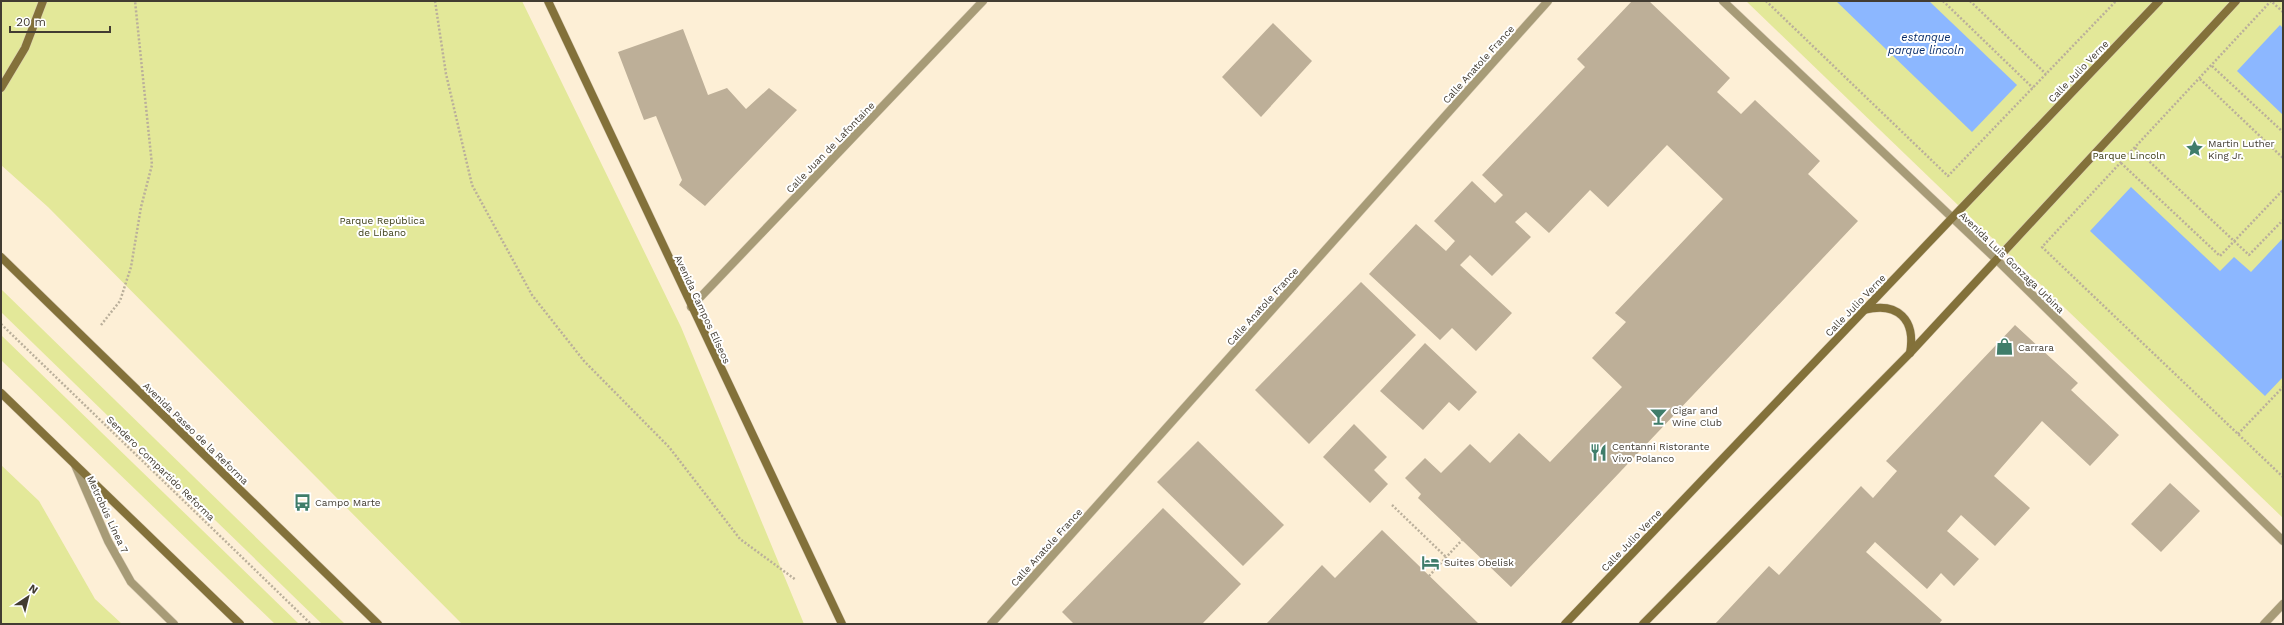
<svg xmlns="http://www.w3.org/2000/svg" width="2284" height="625" viewBox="0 0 2284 625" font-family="'Work Sans',sans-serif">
<rect width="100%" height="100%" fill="#fdefd6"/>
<g fill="#e3e899">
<path d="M 1,1 L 522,1 L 681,327 L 804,624 L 462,624 L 48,207 L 1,165 Z"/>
<path d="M 1746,1 L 2283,1 L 2283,518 Z"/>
<path d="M 1,289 L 345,624 L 322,624 L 1,312 Z"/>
<path d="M 1,335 L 299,624 L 275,624 L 1,360 Z"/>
<path d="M 1,465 L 39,501 L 95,599 L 122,624 L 1,624 Z"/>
</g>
<g fill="#8cb7ff">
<path d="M 1836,1 L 1929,1 L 2017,85 L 1972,132 Z"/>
<path d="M 2280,25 L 2283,28 L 2283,115 L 2237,71 Z"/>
<path d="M 2131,187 L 2220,271 L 2234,257 L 2251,272 L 2283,238 L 2283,377 L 2265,396 L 2090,231 Z"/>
</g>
<g fill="#bdaf98">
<path d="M 1632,1 L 1649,1 L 1730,78 L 1717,92 L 1741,114 L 1755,100 L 1820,161 L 1808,174 L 1858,221 L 1511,587 L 1418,498 L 1421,494 L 1405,478 L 1425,458 L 1441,473 L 1470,444 L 1490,463 L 1519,433 L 1550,462 L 1622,387 L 1592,358 L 1626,322 L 1615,313 L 1723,199 L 1667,145 L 1608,207 L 1590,190 L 1549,233 L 1526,212 L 1515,222 L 1531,237 L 1492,276 L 1470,255 L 1460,265 L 1512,313 L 1476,351 L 1452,328 L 1440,340 L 1369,274 L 1416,224 L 1446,251 L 1455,241 L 1434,221 L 1472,181 L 1495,203 L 1503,195 L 1482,175 L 1585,67 L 1577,59 Z"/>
<path d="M 1273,23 L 1312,61 L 1261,117 L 1222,77 Z"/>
<path d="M 683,29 L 708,95 L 727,88 L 746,109 L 769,88 L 797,110 L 705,206 L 679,185 L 682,180 L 656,116 L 644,120 L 618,52 Z"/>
<path d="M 1361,282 L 1416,335 L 1309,444 L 1255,390 Z"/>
<path d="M 2015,325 L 2078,383 L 2071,390 L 2119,435 L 2090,466 L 2042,421 L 1994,476 L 2030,508 L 1995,546 L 1961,515 L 1947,531 L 1979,559 L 1954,586 L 1941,573 L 1927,589 L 1875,542 L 1866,552 L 1942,620 L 1939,624 L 1715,624 L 1769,566 L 1779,575 L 1861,486 L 1873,498 L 1897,471 L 1886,461 Z"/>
<path d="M 1425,343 L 1477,392 L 1459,411 L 1449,402 L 1423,430 L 1380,391 Z"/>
<path d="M 1354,424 L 1387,457 L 1374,470 L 1388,484 L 1370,503 L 1323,457 Z"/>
<path d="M 1198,441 L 1284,525 L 1243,566 L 1157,482 Z"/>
<path d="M 2170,483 L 2200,511 L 2161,552 L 2131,524 Z"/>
<path d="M 1163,508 L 1241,584 L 1202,624 L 1074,624 L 1062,612 Z"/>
<path d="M 1382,530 L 1478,623 L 1477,624 L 1266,624 L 1322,565 L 1335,578 Z"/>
</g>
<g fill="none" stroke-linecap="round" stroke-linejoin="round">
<defs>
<path id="lane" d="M 75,465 L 108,541 L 131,582 L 174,624"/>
<g id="street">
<path d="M 1723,1 L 1997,260 L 2283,541"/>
<path d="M 691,307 L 983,1"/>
<path d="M 991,624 L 1548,1"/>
<path d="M 2264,624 L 2283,604"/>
</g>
<g id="secondary">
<path d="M 548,1 L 842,624"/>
<path d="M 1,88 L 25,48 L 43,1"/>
<path d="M 1,257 L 378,624"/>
<path d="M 1864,310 C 1898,301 1916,320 1910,353"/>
<path d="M 1,393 L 240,624"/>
<path d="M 1565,624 L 2159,1"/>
<path d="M 1643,624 L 1910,353 L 2236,1"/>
</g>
</defs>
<use href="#lane" stroke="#d8cbb5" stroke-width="9"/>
<use href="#street" stroke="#d8cbb5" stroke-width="9"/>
<use href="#secondary" stroke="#d8cbb5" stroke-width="9"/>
<g stroke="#baaf9b" stroke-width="2.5" stroke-dasharray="2 2" stroke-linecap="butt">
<path d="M 435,1 L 446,74 L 472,185 L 532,295 L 584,361 L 669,447 L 740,539 L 796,580"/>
<path d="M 1766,1 L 1948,176 L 2116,1"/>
<path d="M 1943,1 L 2033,88"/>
<path d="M 1970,1 L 2046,74"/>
<path d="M 2283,12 L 2271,1 L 2042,247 L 2283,477"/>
<path d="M 2212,66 L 2283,132"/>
<path d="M 2200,79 L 2283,158"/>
<path d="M 2135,148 L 2249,255 L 2283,220"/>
<path d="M 2121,163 L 2220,256 L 2283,190"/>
<path d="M 1,324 L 311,624"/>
<path d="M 101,325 L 120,301 L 131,267 L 141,207 L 152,165 L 135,1"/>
<path d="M 2238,434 L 2283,387"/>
<path d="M 1392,505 L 1446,557"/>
<path d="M 1429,576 L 1462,540"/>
</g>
<use href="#lane" stroke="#a79b77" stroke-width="8"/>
<use href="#street" stroke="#a79b77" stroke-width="8"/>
<use href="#secondary" stroke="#83713a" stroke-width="8"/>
</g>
<defs>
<symbol id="sight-bare" viewBox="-9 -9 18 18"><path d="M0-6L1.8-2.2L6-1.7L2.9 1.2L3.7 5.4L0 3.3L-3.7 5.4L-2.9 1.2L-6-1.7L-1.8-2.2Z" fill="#3f7d6a" stroke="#fff" stroke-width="2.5" paint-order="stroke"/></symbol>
<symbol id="shop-bare" viewBox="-9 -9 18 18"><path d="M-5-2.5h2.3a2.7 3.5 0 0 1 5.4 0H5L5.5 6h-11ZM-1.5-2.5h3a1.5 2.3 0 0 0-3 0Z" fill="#3f7d6a" stroke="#fff" stroke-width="2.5" paint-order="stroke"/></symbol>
<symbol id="bar-bare" viewBox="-9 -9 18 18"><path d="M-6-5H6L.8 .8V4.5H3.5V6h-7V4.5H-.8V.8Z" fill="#3f7d6a" stroke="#fff" stroke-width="2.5" paint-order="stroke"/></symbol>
<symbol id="restaurant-bare" viewBox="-9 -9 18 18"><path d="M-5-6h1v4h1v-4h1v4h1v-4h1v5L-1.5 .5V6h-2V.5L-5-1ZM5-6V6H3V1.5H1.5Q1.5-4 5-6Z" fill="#3f7d6a" stroke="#fff" stroke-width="2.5" paint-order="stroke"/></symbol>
<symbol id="bus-bare" viewBox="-9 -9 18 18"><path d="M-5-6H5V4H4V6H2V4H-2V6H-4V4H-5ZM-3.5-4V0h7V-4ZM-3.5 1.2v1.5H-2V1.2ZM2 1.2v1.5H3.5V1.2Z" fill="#3f7d6a" stroke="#fff" stroke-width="2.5" paint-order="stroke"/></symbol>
<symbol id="hotel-bare" viewBox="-9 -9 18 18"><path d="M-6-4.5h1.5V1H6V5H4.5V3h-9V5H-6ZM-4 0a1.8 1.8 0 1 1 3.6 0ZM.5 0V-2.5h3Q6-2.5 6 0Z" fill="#3f7d6a" stroke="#fff" stroke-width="2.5" paint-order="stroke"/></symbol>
</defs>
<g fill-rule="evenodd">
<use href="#sight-bare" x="2182" y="136" width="25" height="25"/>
<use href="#shop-bare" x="1992" y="334" width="25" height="25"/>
<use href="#bar-bare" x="1646" y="404" width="25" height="25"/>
<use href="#restaurant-bare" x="1586" y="440" width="25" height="25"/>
<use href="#bus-bare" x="290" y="490" width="25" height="25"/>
<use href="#hotel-bare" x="1418" y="550" width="25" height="25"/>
</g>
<g text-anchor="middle" stroke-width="4" stroke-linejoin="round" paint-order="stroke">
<g font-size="10" fill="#423c32" stroke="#fff">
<text transform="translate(1478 64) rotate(-48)" y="4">Calle Anatole France</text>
<text transform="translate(2078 71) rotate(-46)" y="4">Calle Julio Verne</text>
<text transform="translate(830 147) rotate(-46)" y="4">Calle Juan de Lafontaine</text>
<text transform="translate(2012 262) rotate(44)" y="4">Avenida Luis Gonzaga Urbina</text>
<text transform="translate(1855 305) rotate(-46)" y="4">Calle Julio Verne</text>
<text transform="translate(1262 306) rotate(-48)" y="4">Calle Anatole France</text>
<text transform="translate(703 309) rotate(65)" y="4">Avenida Campos Elíseos</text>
<text transform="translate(196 433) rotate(44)" y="4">Avenida Paseo de la Reforma</text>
<text transform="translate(161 468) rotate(44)" y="4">Sendero Compartido Reforma</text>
<text transform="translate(108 514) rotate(65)" y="4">Metrobús Línea 7</text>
<text transform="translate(1631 540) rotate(-46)" y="4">Calle Julio Verne</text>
<text transform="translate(1046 547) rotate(-48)" y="4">Calle Anatole France</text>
</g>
<g font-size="10" fill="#423c32" stroke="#fff" text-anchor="start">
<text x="2208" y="147">Martin Luther<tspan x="2208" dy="12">King Jr.</tspan></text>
<text x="2018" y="351">Carrara</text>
<text x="1672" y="414">Cigar and<tspan x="1672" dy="12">Wine Club</tspan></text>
<text x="1612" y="450">Centanni Ristorante<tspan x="1612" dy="12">Vivo Polanco</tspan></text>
<text x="315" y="506">Campo Marte</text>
<text x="1444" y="566">Suites Obelisk</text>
</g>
<g font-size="10" fill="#3d3e17" stroke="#fff">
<text x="2129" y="159">Parque Lincoln</text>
<text x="382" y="224">Parque República<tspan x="382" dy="12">de Líbano</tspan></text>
</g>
<g font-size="11" font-style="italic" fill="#082d6b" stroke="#fff">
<text x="1926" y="41">estanque<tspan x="1926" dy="13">parque lincoln</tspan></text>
</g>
</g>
<rect width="2284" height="625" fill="none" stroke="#423c32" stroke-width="4"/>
<g transform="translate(28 597) rotate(35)" stroke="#ffffff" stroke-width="3" paint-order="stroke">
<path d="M0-3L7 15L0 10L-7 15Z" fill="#423c32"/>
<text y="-6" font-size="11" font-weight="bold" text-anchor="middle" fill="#423c32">N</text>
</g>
<path d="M10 26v6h100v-6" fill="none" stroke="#423c32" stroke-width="2"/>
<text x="16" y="26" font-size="12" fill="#423c32" stroke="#ffffff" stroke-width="3" paint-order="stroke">20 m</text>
</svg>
